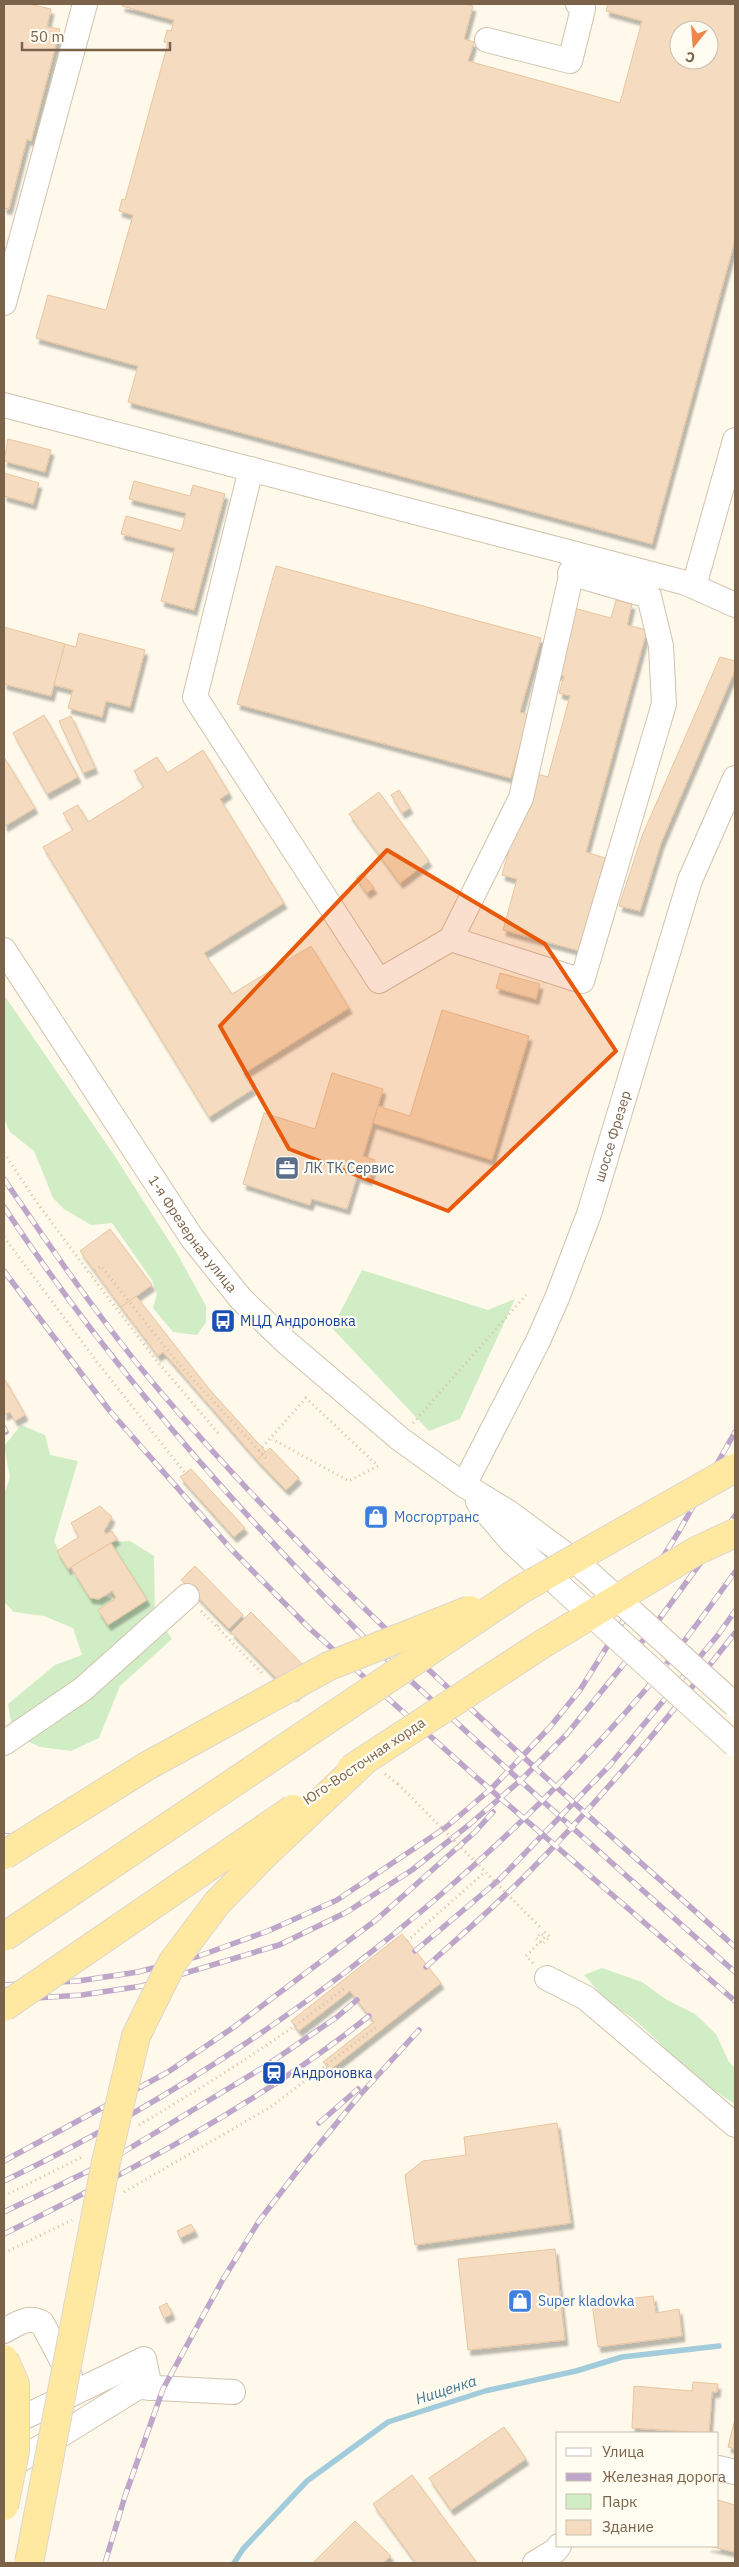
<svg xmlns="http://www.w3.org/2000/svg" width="739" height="2567" viewBox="0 0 739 2567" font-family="'IBM Plex Sans',sans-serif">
<defs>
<filter id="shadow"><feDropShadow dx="3" dy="5.5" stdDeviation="1" flood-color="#0004"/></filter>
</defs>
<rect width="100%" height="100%" fill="#fef9ea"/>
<g fill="#d1edc6">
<path d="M 4,995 L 112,1152 L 178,1255 L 206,1306 L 206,1322 L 197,1335 L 173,1332 L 153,1308 L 157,1294 L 152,1280 L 112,1223 L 91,1225 L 64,1209 L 53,1198 L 34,1151 L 10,1132 L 4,1119 Z"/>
<path d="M 362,1270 L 488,1310 L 515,1299 L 460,1419 L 429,1431 L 332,1328 Z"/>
<path d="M 21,1425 L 45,1435 L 50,1455 L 78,1461 L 54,1541 L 67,1568 L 87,1589 L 114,1600 L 105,1572 L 101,1543 L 130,1541 L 154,1556 L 155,1614 L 172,1639 L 120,1686 L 99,1738 L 71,1751 L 40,1747 L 13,1734 L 8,1704 L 55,1665 L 82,1655 L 73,1628 L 44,1616 L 14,1612 L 4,1602 L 4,1495 L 10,1477 L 4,1446 Z"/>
<path d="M 602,1968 L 642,1982 L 667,2000 L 695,2014 L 716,2034 L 729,2062 L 735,2068 L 735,2104 L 675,2065 L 657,2040 L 634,2019 L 609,2003 L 584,1975 Z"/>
</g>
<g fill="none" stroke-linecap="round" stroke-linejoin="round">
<path stroke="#a2cbdc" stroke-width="5.5" d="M 234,2563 L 243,2549 L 307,2481 L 388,2422 L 485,2391 L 576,2371 L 622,2357 L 719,2346"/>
</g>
<g fill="#f5dcc0" stroke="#e9c59f" fill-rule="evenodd" filter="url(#shadow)">
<path d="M 4,4 L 29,4 L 51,9 L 47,27 L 60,29 L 31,141 L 27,139 L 9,209 L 4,208 Z"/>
<path d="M 122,4 L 463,4 L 473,6 L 464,39 L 474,42 L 468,61 L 620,103 L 642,21 L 606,11 L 608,4 L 735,4 L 735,240 L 652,544 L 128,402 L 138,366 L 36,338 L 48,295 L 106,310 L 133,215 L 119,211 L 122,199 L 125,200 L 168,43 L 164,42 L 167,30 L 171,31 L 174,20 L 122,6 ZM 679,30 L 709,30 L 709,60 L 679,60 Z"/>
<path d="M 8,439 L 51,450 L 45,472 L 4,461 Z"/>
<path d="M 4,473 L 39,483 L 33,504 L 4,496 Z"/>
<path d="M 134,481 L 190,496 L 193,485 L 225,494 L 194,610 L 161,601 L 175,548 L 121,534 L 126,516 L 181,531 L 186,513 L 129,499 Z"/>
<path d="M 276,566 L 541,638 L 520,712 L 529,715 L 511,778 L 237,704 Z"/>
<path d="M 616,600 L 632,604 L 627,625 L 647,630 L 586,852 L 605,858 L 580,951 L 503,930 L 517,879 L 502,875 L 530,772 L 548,777 L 570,696 L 559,693 L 564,676 L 556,674 L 574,608 L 611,618 Z"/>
<path d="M 4,627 L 65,644 L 51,696 L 4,684 Z"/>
<path d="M 79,633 L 145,650 L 130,707 L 106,701 L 102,717 L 68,708 L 73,690 L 54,685 L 65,644 L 76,647 Z"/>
<path d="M 720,657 L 735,661 L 735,670 L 661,843 L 640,911 L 619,906 L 642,836 Z"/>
<path d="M 44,715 L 78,777 L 47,794 L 13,733 Z"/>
<path d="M 71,716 L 95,768 L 83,773 L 59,721 Z"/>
<path d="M 203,750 L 229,793 L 220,799 L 284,903 L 204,953 L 232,994 L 311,946 L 349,1008 L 243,1074 L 253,1089 L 209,1117 L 43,847 L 73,830 L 63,813 L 78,805 L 88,822 L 144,787 L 134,771 L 157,757 L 167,773 Z"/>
<path d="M 4,757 L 35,808 L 5,826 L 4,824 Z"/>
<path d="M 399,790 L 410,808 L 402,813 L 391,795 Z"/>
<path d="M 379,792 L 429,861 L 400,883 L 349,814 Z"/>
<path d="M 362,873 L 374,888 L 367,893 L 356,878 Z"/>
<path d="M 500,973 L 540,984 L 536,999 L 496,988 Z"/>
<path d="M 442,1010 L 529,1036 L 492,1160 L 373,1123 L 378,1106 L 410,1116 Z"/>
<path d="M 332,1073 L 383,1089 L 363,1156 L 375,1160 L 369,1180 L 357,1176 L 347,1209 L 312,1199 L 310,1205 L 243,1184 L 264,1113 L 315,1129 Z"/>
<path d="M 110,1229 L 152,1285 L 121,1307 L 80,1251 Z"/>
<path d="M 136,1296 L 209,1389 L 266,1452 L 257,1460 L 163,1352 L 158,1356 L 134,1324 L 121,1307 Z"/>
<path d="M 4,1378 L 25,1415 L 15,1421 L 10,1412 L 4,1415 Z"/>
<path d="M 270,1448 L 299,1478 L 286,1490 L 257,1460 Z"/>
<path d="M 191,1469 L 245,1528 L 234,1537 L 180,1477 Z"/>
<path d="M 100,1506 L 112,1517 L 104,1531 L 106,1534 L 112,1531 L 117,1539 L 68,1569 L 57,1551 L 79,1537 L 71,1523 Z"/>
<path d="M 111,1543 L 147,1600 L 108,1625 L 98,1610 L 116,1598 L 112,1591 L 99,1599 L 90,1598 L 71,1567 Z"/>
<path d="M 195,1566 L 243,1615 L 229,1629 L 181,1580 Z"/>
<path d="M 251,1612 L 314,1676 L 294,1696 L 231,1632 Z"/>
<path d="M 402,1934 L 441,1983 L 330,2070 L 323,2062 L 374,2022 L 350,1991 L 299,2031 L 291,2021 Z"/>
<path d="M 557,2123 L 571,2223 L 415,2245 L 405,2175 L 423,2161 L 466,2155 L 464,2137 Z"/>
<path d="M 191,2224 L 195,2231 L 180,2238 L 177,2231 Z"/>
<path d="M 555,2249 L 565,2340 L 468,2350 L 458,2259 Z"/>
<path d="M 653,2296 L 656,2313 L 679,2309 L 682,2336 L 598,2347 L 592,2303 Z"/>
<path d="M 167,2303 L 172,2314 L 164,2318 L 159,2307 Z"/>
<path d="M 693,2382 L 718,2384 L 717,2392 L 712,2392 L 709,2433 L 632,2428 L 634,2386 L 692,2391 Z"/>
<path d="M 735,2419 L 735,2449 L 728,2447 Z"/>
<path d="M 504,2427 L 526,2459 L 451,2510 L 429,2478 Z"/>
<path d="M 412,2475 L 477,2563 L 416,2563 L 373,2504 Z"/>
<path d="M 718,2500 L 735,2505 L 735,2552 L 708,2546 L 718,2546 Z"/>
<path d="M 355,2521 L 391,2556 L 383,2563 L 313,2563 Z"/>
</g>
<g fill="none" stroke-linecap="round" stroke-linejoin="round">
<defs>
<g id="minor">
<path d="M 487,40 L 570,61 L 583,9 L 578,4"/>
<path d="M 4,303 L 85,4"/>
<path d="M 4,405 L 576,554"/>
<path d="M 251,469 L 195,697 L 379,981 L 451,939 L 521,798 L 576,554 L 686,583 L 735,605"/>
<path d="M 694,586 L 735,440"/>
<path d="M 451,939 L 582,981 L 664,704 L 661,646 L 649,596 L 570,573"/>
<path id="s1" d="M 4,950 L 192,1238 L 241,1299 L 286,1342 L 400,1439 L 464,1485 L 508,1512 L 580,1565"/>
<path id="s2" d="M 464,1485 L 538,1341 L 557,1298 L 589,1214 L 690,880 L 735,778"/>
<path d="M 478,1502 L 510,1540 L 561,1587"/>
<path d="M 4,1743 L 83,1689 L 187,1596"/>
<path d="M 547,1978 L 586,1998 L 735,2125"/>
<path d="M 4,2331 C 17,2324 28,2315 42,2323 L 70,2376"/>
<path d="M 4,2427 L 144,2359 L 150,2388"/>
<path d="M 718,2468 L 735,2472"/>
<path d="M 4,2470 L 138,2387 L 233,2392"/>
<path d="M 535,2563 L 555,2551 L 559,2546"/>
</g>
</defs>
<use href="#minor" stroke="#d2c2ae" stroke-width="26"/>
<g stroke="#dbc0a2" stroke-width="3" stroke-dasharray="1 4" stroke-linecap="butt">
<path d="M 4,1153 L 38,1204 L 90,1274"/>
<path d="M 4,1237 L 97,1362 L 185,1473"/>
<path d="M 413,1423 L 526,1295"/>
<path d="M 218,1433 L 156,1360 L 90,1274 L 101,1266 L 176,1361 L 266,1458"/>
<path d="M 259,1451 L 306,1398 L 378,1466 L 349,1481 L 272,1439"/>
<path d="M 201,1611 L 217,1627"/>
<path d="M 222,1622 L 217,1627 L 264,1675"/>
<path d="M 385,1774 L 398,1784"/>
<path d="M 407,1941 L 485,1872"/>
<path d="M 533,1963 L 526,1956 L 545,1937 L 541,1933 L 536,1938 L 542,1944 L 550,1937 L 542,1929"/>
<path d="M 139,2125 C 211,2082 281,2039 346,1987"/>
<path d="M 124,2192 L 269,2108 L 378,2026"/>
<path d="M 4,2196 L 84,2156"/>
<path d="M 4,2253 L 72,2220"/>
</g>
<use href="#minor" stroke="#fff" stroke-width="24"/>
<defs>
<g id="rail">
<path d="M 4,1179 C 53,1251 103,1324 159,1390 C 332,1594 537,1769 735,1947"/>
<path d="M 4,1207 C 107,1363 231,1504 363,1636 C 393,1666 426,1694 457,1723 C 548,1807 642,1890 735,1972"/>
<path d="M 4,1271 L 109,1410 L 231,1549 L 308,1627 L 476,1777 L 735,2001"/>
<path d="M 4,1428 L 6,1432"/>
<path d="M 4,1836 L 9,1836"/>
<path d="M 415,1951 L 499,1880 L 610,1765 L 718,1635 L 735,1611"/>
<path d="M 426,1967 C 459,1937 493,1908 524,1877 C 600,1801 669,1717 735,1633"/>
<path d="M 4,1985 L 78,1981 L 138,1972 L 199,1956 L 268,1931 L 337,1900 L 445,1828 L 492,1788 L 550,1727 L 580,1690 L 678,1533 L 735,1432"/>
<path d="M 4,2000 L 82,1995 L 142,1986 L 279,1945 L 347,1912 L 412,1870 L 470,1824 L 521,1780 L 567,1734 L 649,1633 L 735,1516"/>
<path d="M 319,2123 L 358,2089"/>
<path d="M 4,2161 L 168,2072 L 234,2027 L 376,1920 L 475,1832 L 493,1812"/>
<path d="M 4,2181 C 249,2064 470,1894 647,1688 C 678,1651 707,1611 735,1572"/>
<path d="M 4,2212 L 107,2162 L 267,2065 L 337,2017 L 357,2000"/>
<path d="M 4,2234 C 128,2172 261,2103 369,2016"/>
<path d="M 105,2563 L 125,2496 L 163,2389 L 222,2281 L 259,2221 L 302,2165 L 360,2095 L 419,2030"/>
</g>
</defs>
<use href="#rail" stroke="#bea6ca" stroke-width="5.5"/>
<use href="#rail" stroke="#fffcf2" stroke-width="4" stroke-dasharray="11" stroke-linecap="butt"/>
<defs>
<g id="minor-bridge">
<path d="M 580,1565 L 735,1705"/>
<path d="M 561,1587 L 735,1745"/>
</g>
<g id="major-bridge">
<path d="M 351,1769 L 544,1643 L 696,1551 L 735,1533"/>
<path d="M 4,1855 L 147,1766 L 329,1666 L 470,1610"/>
<path d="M 4,1937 L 520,1590 L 735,1468"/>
<path d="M 4,2007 L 293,1809"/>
<path d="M 4,2359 L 15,2384 L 15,2451 L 4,2506"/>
<path d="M 29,2563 L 106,2162 L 136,2036 L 172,1963 L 217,1903 L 265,1854 L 366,1759"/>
</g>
</defs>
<use href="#minor-bridge" stroke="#d2c2ae" stroke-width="26" stroke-linecap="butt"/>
<use href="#major-bridge" stroke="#ddd6d0" stroke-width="30" stroke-linecap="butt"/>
<path stroke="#dbc0a2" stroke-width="3" stroke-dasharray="1 4" stroke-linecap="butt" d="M 398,1784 L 542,1929"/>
<use href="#minor-bridge" stroke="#fff" stroke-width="24"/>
<use href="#major-bridge" stroke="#ffe9a0" stroke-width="28"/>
</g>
<path fill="#e8590c" fill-opacity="0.2" stroke="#e8590c" stroke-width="4" stroke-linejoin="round" d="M 387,850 L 545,944 L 616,1051 L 448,1211 L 289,1149 L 220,1026 Z"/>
<defs>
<symbol id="office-square" viewBox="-11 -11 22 22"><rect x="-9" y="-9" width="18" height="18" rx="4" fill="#5c6f8a" stroke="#fffcf2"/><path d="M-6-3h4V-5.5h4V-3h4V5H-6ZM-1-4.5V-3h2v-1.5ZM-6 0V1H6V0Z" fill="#fff"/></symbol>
<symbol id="bus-square" viewBox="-11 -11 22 22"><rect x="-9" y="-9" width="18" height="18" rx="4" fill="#1a4fb4" stroke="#fffcf2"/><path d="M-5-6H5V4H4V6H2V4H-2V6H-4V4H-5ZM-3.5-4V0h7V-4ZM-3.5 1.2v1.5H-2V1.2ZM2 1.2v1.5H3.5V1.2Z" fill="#fff"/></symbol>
<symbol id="shop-square" viewBox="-11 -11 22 22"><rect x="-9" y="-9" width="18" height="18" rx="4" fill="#3f7fe0" stroke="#fffcf2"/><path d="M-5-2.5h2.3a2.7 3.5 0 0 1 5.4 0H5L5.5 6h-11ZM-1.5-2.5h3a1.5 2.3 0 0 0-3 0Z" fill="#fff"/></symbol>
<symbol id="station-square" viewBox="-11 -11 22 22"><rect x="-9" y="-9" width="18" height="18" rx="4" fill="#1a4fb4" stroke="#fffcf2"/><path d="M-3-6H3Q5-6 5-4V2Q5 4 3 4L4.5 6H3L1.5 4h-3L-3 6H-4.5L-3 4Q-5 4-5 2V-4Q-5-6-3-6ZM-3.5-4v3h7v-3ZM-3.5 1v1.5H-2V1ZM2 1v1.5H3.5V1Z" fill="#fff"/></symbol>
</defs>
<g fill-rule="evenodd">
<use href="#office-square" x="273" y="1154" width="28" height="28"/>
<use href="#bus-square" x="209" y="1307" width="28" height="28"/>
<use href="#shop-square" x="362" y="1503" width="28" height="28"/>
<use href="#station-square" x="260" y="2059" width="28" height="28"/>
<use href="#shop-square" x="506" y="2287" width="28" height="28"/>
</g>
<g text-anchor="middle" stroke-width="4.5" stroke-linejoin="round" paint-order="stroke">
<g font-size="14" fill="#7b634a" stroke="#fffcf2">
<text dy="5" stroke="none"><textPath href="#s2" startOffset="380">шоссе Фрезер</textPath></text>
<text dy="5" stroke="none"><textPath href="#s1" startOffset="341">1-я Фрезерная улица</textPath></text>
<text transform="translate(364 1761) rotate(-34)" y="5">Юго-Восточная хорда</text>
</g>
<g font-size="14" fill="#4e5e75" stroke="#fffcf2" text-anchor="start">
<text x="304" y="1173">ЛК ТК Сервис</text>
</g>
<g font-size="14" fill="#164399" stroke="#fffcf2" text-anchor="start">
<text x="240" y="1326">МЦД Андроновка</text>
<text x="292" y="2078">Андроновка</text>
</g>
<g font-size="14" fill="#366cbe" stroke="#fffcf2" text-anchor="start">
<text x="394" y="1522">Мосгортранс</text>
<text x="538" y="2306">Super kladovka</text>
</g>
<g font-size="15" font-style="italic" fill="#427890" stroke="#fffcf2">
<text transform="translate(446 2390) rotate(-18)" y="5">Нищенка</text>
</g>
</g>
<rect width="739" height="2567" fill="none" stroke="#7b634a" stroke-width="10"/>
<rect x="556" y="2432" width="162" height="115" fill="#fffcf2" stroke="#cabfaf"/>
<rect x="566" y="2448" width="25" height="8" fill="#ffffff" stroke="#cabfaf"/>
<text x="602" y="2457" font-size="15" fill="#7b634a">Улица</text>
<rect x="566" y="2473" width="25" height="8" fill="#bea6ca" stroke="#cabfaf"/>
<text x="602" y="2482" font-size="15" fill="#7b634a">Железная дорога</text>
<rect x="566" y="2494" width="25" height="15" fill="#d1edc6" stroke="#cabfaf"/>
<text x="602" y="2507" font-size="15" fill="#7b634a">Парк</text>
<rect x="566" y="2520" width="25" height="15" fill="#f5dcc0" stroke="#cabfaf"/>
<text x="602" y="2532" font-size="15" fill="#7b634a">Здание</text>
<g transform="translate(694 45) rotate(197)"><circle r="24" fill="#fffcf2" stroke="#cabfaf"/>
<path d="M0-4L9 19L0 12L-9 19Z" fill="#ee8549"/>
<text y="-8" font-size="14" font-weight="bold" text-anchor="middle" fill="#7b634a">С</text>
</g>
<path d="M22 42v8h148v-8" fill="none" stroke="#7b634a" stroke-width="2.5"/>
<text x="30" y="42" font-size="15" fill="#7b634a" stroke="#fffcf2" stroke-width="4" paint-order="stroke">50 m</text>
</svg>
